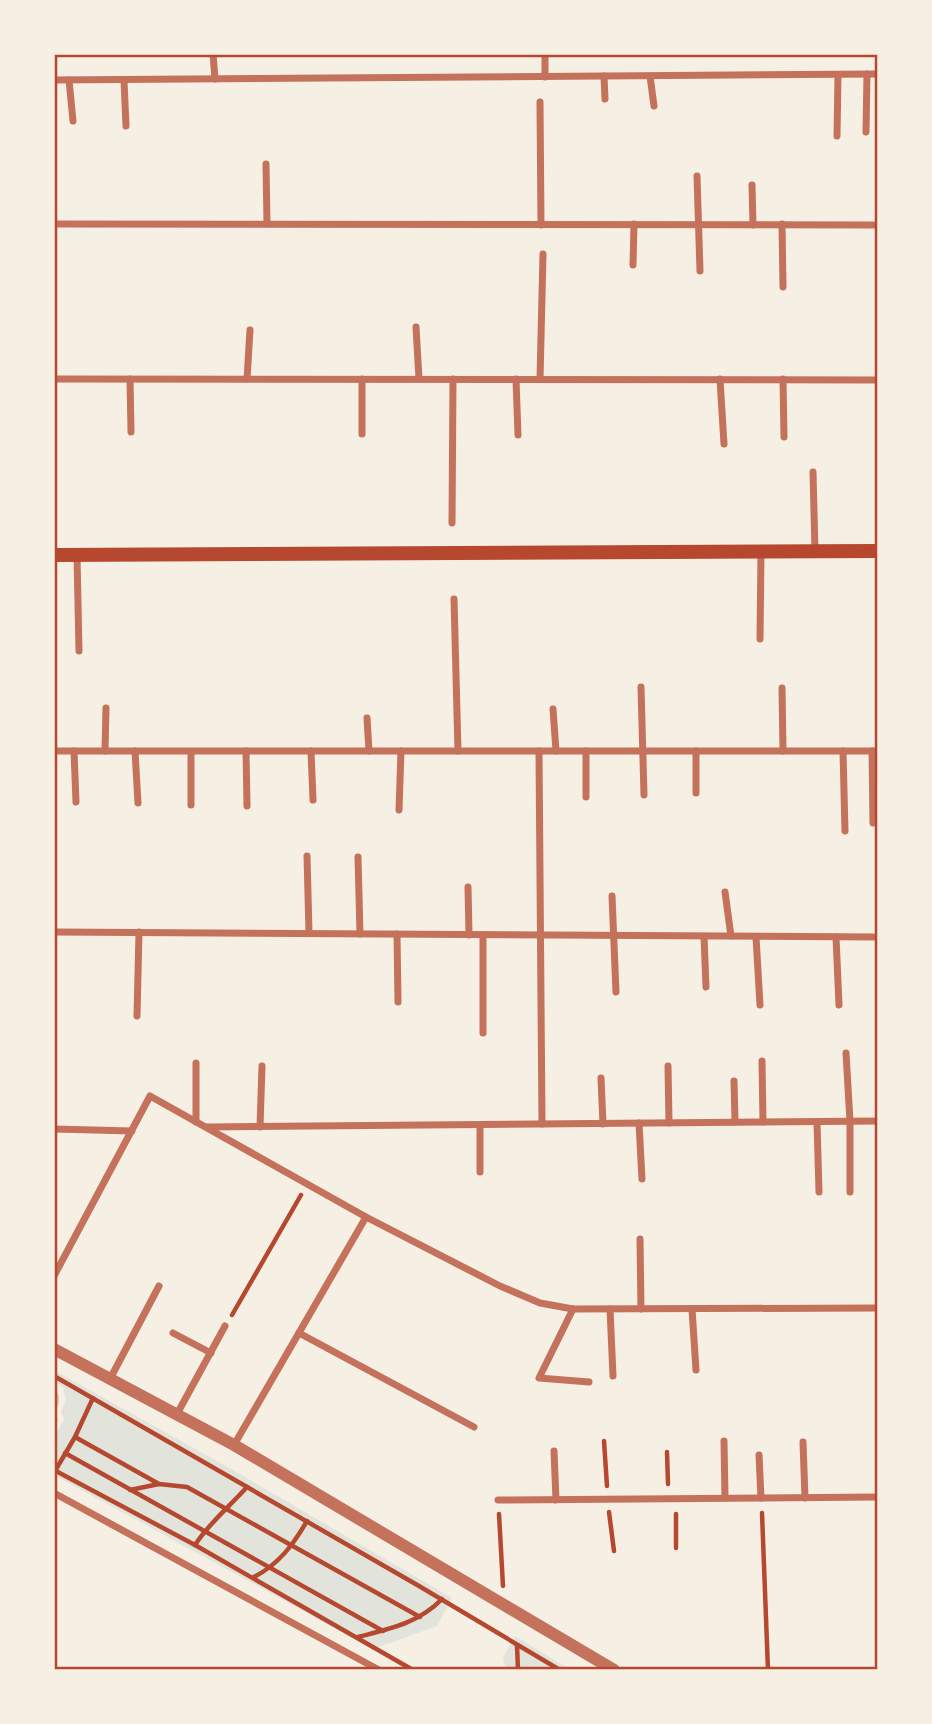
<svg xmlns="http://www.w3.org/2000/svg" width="932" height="1724" viewBox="0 0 932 1724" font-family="'PT Sans Narrow',sans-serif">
<rect width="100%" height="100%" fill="#f6efe4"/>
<g fill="#e2e4dc">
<path d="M 54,1370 L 233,1470 L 452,1598 L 437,1626 L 373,1649 L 54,1475 L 54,1437 L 64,1420 L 61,1411 L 66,1400 L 63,1388 L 54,1379 Z"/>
<path d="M 515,1636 L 571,1670 L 506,1670 L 503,1658 Z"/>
</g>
<path fill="#e6c5b7" d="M 54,1386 L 59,1396 L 59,1402 L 55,1415 L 58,1420 L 54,1428 Z"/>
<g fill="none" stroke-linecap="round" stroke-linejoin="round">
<g stroke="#b5482f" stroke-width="4.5">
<path d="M 232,1315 L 301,1195"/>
<path d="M 54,1376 L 419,1586 L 560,1670"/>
<path d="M 75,1437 L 159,1484 L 187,1487 L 420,1617"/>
<path d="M 604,1441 L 607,1486"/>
<path d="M 667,1452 L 668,1484"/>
<path d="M 65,1453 L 383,1631"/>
<path d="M 54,1470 L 195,1545 L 413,1670"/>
<path d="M 55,1471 L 75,1437 L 93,1398"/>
<path d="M 130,1490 L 159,1484"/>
<path d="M 609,1512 L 614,1551"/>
<path d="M 762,1513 L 768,1670"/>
<path d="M 499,1514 L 503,1586"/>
<path d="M 676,1514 L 676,1548"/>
<path d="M 195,1545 C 209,1523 230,1506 247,1487"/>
<path d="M 254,1577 C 279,1564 293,1545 307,1521"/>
<path d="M 358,1637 C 389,1629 419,1623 442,1599"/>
<path d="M 517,1645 L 518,1670"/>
</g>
<g stroke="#c5725c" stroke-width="7">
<path d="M 213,54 L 215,79"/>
<path d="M 545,54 L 545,77"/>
<path d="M 604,76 L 605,99"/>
<path d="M 650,76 L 654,106"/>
<path d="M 54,80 L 878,74"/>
<path d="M 69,80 L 73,121"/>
<path d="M 124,80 L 126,126"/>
<path d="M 540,102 L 541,225"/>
<path d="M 866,132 L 867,74"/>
<path d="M 837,136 L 838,75"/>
<path d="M 266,164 L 267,224"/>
<path d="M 697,176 L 700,271"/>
<path d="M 752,185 L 753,225"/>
<path d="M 54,224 L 878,225"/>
<path d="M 782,224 L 783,287"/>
<path d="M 633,265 L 634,224"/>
<path d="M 416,327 L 419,379"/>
<path d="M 54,379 L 878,380"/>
<path d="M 130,379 L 131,432"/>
<path d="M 247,379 L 250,330"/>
<path d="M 362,379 L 362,434"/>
<path d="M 516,379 L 518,435"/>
<path d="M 540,379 L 543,254"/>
<path d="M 720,379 L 724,444"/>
<path d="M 783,379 L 784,437"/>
<path d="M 813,472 L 815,551"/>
<path d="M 452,523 L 453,379"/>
<path d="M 77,555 L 79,651"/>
<path d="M 454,599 L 458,751"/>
<path d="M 760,639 L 761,552"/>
<path d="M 641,687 L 644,795"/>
<path d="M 782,688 L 783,751"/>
<path d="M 553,709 L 556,751"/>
<path d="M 367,718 L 369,751"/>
<path d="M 54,751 L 878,751"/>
<path d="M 74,751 L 76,802"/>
<path d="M 105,751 L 106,708"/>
<path d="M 135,751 L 138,803"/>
<path d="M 246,751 L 247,806"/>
<path d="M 311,751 L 313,800"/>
<path d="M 539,751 L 542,1124"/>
<path d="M 696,751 L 696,793"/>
<path d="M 843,751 L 845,831"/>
<path d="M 872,751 L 873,823"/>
<path d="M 191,752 L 191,805"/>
<path d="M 586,797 L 586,751"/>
<path d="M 399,810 L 401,751"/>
<path d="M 307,856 L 309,933"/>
<path d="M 358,857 L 360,934"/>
<path d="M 468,887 L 469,935"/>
<path d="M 725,892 L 731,936"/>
<path d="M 612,896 L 616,992"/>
<path d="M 54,932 L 878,937"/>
<path d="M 397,934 L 398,1002"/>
<path d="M 483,935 L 483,1033"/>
<path d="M 704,936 L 706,987"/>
<path d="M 756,937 L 760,1005"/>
<path d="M 836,937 L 839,1005"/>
<path d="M 137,1016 L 139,932"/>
<path d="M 846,1053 L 850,1121 L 850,1192"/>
<path d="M 762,1061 L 763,1122"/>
<path d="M 196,1063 L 196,1122"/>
<path d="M 668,1066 L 669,1123"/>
<path d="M 601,1078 L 603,1124"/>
<path d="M 734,1081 L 735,1122"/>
<path d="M 817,1122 L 819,1192"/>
<path d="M 639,1123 L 642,1179"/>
<path d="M 207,1127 L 878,1121"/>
<path d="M 260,1127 L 262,1066"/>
<path d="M 54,1129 L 132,1131"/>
<path d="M 480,1172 L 480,1125"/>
<path d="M 640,1239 L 641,1309"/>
<path d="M 54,1276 L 150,1096 L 366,1217 L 500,1286 L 540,1303 L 573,1309 L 878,1308"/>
<path d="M 573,1309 L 539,1378 L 589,1382"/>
<path d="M 610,1309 L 613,1376"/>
<path d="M 692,1309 L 696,1370"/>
<path d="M 173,1333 L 211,1353"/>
<path d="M 299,1333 L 474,1427"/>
<path d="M 110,1379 L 159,1286"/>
<path d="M 177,1414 L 225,1326"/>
<path d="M 724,1441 L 725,1498"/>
<path d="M 803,1442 L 805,1498"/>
<path d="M 234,1445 L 366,1217"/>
<path d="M 554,1451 L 556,1500"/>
<path d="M 759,1455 L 761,1498"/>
<path d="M 54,1493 L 379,1670"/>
<path d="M 498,1500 L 878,1497"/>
</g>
<path stroke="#c5725c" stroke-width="12" d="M 54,1349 L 234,1445 L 614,1670"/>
<path stroke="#b5482f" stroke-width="14" d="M 54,555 L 878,551"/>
</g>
<rect width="932" height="1724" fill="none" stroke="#f6efe4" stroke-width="112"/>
<rect x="56" y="56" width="820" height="1612" fill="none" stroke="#b5482f" stroke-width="2.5"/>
</svg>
